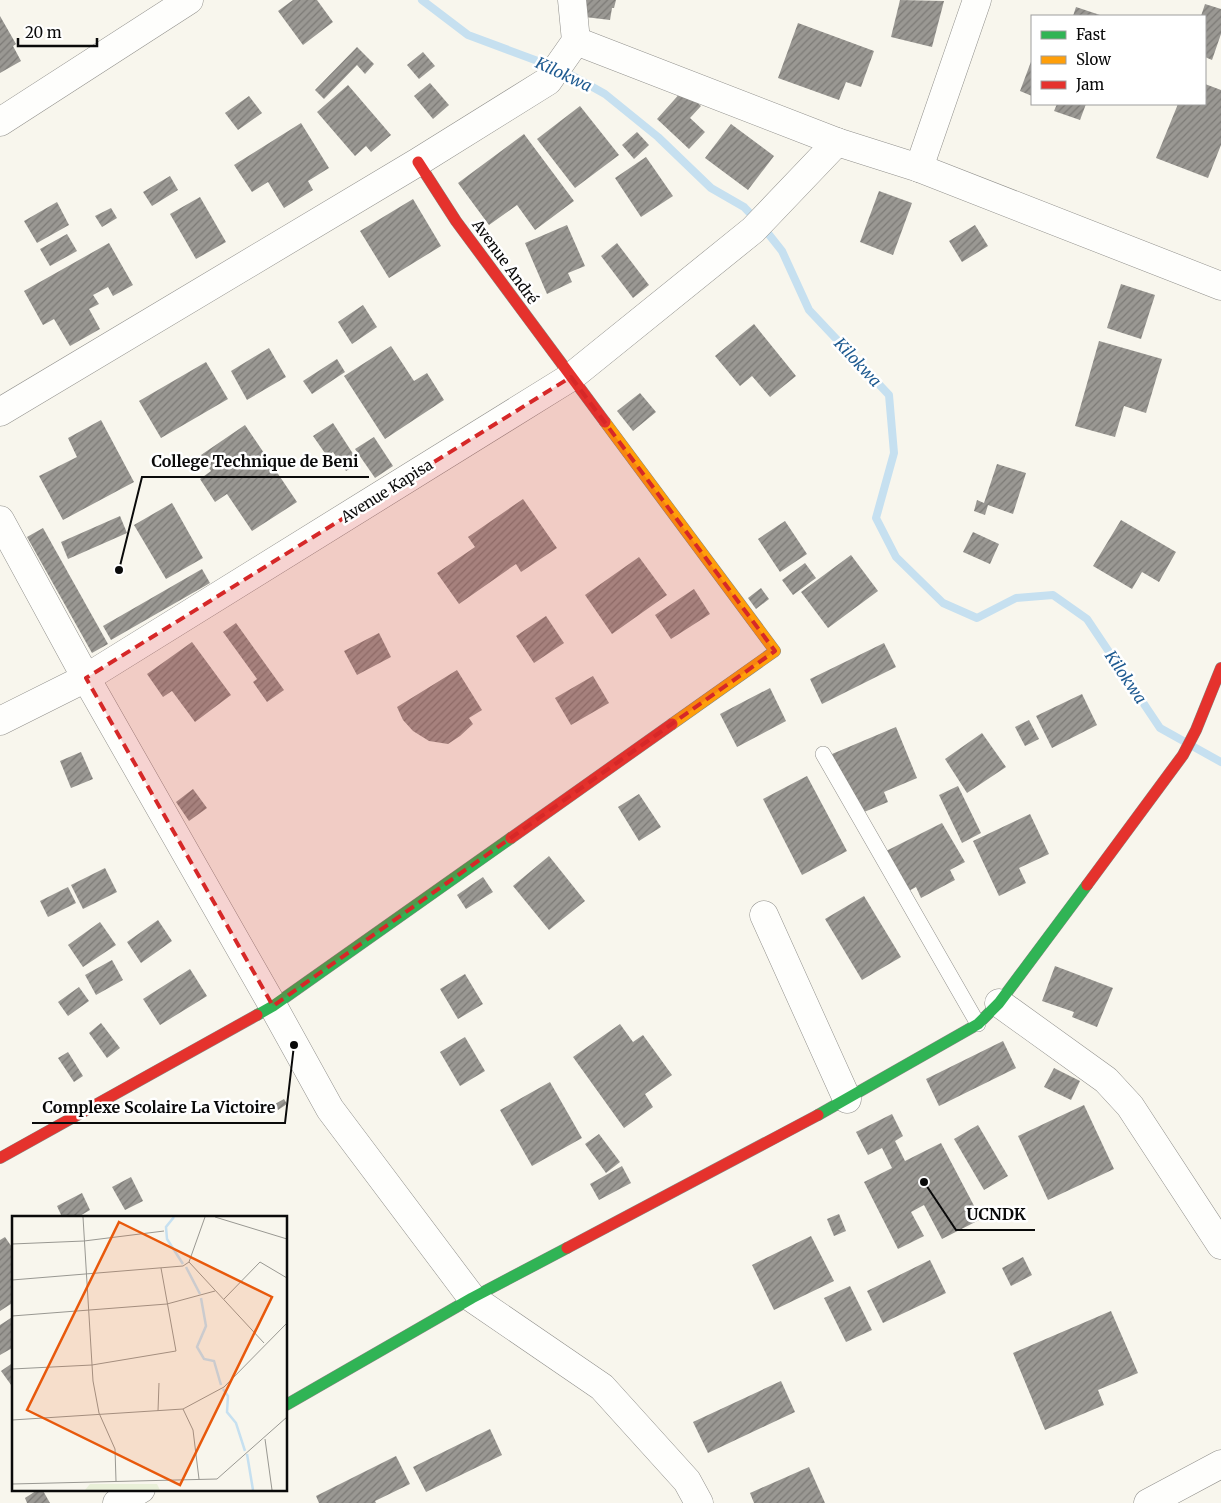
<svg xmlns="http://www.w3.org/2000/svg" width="1221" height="1503" viewBox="0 0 1221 1503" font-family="Merriweather,serif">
<defs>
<pattern id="building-hatch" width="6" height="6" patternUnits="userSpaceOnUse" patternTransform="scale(1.25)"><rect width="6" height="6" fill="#9a9893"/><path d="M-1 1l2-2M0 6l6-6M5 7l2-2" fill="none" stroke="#7c7a76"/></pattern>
</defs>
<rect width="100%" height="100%" fill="#f8f6ed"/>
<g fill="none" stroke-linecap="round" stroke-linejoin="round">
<path stroke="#c6e0f0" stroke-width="8" d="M 422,0 L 468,35 L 562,70 L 605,94 L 658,137 L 711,188 L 744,207 L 763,227 L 782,251 L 809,310 L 889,395 L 894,453 L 876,518 L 896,557 L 943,603 L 977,618 L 1016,598 L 1053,595 L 1087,619 L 1160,728 L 1221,762"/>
</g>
<g fill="url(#building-hatch)">
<path d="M 293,0 L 317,0 L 333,22 L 303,45 L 278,11 Z"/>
<path d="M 582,0 L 616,0 L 614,8 L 612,8 L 610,20 L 585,17 L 587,6 L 581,5 Z"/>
<path d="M 900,0 L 944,1 L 932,47 L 891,37 Z"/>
<path d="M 1205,4 L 1221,9 L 1221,34 L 1212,60 L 1205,57 L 1205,16 L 1201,16 Z"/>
<path d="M 1076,7 L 1103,16 L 1073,16 Z"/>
<path d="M 0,16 L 16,44 L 13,46 L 21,61 L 0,73 Z"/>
<path d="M 798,23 L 874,51 L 861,87 L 846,82 L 839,100 L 778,78 Z"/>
<path d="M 357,47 L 374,64 L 365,74 L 357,65 L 324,99 L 315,90 Z"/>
<path d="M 423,52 L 435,66 L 419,79 L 407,65 Z"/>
<path d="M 1032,59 L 1032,96 L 1020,91 Z"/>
<path d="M 430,83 L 449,105 L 433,119 L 414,96 Z"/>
<path d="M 1205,84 L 1221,90 L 1221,145 L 1208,178 L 1156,158 L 1178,104 L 1205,104 Z"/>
<path d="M 348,85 L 391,135 L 371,152 L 366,146 L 355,156 L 317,112 Z"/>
<path d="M 683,90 L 701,106 L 690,118 L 705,132 L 689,149 L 657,119 Z"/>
<path d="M 249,96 L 262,113 L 238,130 L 225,113 Z"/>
<path d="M 1057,104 L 1086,104 L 1080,120 L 1054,111 Z"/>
<path d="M 580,106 L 619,155 L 575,188 L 537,139 Z"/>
<path d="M 301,123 L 329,168 L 308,181 L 313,190 L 284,208 L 268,182 L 252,192 L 234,165 Z"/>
<path d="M 731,124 L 774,156 L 748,190 L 705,158 Z"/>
<path d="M 637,132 L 649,145 L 634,159 L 622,145 Z"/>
<path d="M 524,134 L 574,201 L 535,230 L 517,205 L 489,225 L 458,183 Z"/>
<path d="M 646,157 L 673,196 L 641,217 L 615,178 Z"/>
<path d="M 170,176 L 178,190 L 152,206 L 143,192 Z"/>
<path d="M 879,191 L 912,203 L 893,255 L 860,242 Z"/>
<path d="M 200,197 L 226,242 L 196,259 L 170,214 Z"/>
<path d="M 413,199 L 441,246 L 389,278 L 360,231 Z"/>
<path d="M 57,202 L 69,225 L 37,243 L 24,221 Z"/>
<path d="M 111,208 L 117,218 L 102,227 L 95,216 Z"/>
<path d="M 567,225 L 585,266 L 568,273 L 572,282 L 547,294 L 525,243 Z"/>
<path d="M 975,225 L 988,246 L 962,262 L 949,241 Z"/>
<path d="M 67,234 L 77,251 L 50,266 L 40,249 Z"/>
<path d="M 109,243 L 133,285 L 113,296 L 108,287 L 93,295 L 99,304 L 89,309 L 100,329 L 70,346 L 54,319 L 43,325 L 24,291 Z"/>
<path d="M 617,243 L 649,285 L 633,298 L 601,256 Z"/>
<path d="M 1121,284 L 1155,295 L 1141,339 L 1107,328 Z"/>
<path d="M 363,305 L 377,327 L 352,344 L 338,322 Z"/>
<path d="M 754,324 L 796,376 L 770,397 L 752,376 L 740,386 L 715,356 Z"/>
<path d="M 1099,341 L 1162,359 L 1146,413 L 1124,406 L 1115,437 L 1075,426 Z"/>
<path d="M 391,346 L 414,381 L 427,373 L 444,400 L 385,439 L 344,376 Z"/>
<path d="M 269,348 L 286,377 L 247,400 L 231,371 Z"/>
<path d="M 337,359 L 345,372 L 312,394 L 303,381 Z"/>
<path d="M 206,362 L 228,399 L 161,438 L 139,401 Z"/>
<path d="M 640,393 L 656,412 L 633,431 L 617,411 Z"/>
<path d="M 101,420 L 134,482 L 63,520 L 39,476 L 77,457 L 68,438 Z"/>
<path d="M 333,423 L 359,463 L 346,471 L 333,452 L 327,456 L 313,436 Z"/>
<path d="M 245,425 L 297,502 L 252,531 L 227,494 L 215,502 L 200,479 L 211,471 L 201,455 Z"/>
<path d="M 374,437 L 393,466 L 375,478 L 355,449 Z"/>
<path d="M 997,464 L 1026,473 L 1013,514 L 988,505 L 985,515 L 974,511 L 977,500 L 984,503 Z"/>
<path d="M 523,499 L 557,548 L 521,572 L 516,564 L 459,604 L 437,573 L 475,547 L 468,537 Z"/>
<path d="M 172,503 L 203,558 L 166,579 L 134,525 Z"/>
<path d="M 120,516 L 127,533 L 68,559 L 61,542 Z"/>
<path d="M 1121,520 L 1176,552 L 1159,582 L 1142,572 L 1132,589 L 1093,566 Z"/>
<path d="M 785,521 L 807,554 L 780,572 L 758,539 Z"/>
<path d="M 43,528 L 108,644 L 92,653 L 27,537 Z"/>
<path d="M 973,532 L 999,544 L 990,564 L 963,552 Z"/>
<path d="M 851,555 L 878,591 L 828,628 L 801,592 Z"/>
<path d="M 639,557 L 667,595 L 612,634 L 585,595 Z"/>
<path d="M 805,563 L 816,578 L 793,595 L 782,580 Z"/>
<path d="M 202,569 L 210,583 L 111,640 L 103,626 Z"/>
<path d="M 761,588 L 769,599 L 756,609 L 748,598 Z"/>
<path d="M 694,589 L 710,614 L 671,639 L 655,615 Z"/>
<path d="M 546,616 L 564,643 L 534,663 L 516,636 Z"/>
<path d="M 236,623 L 284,690 L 267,702 L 253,682 L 257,679 L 223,632 Z"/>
<path d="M 379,633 L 391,657 L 357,675 L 344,651 Z"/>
<path d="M 192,642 L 231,695 L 195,722 L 172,691 L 163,697 L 147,674 Z"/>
<path d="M 884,643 L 896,667 L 822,704 L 810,679 Z"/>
<path d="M 457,670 L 482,710 L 469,718 L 473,724 L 460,736 L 448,744 L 429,741 L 413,731 L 403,720 L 397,707 Z"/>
<path d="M 593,676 L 609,703 L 571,725 L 555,698 Z"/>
<path d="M 770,688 L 786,721 L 737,747 L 720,714 Z"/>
<path d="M 1082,694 L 1097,725 L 1052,748 L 1036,716 Z"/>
<path d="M 1029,720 L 1039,739 L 1025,746 L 1015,727 Z"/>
<path d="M 896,727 L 917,778 L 884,792 L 888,802 L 857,815 L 832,754 Z"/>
<path d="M 982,733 L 1006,767 L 967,793 L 945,759 Z"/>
<path d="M 81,752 L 93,779 L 71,788 L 60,761 Z"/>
<path d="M 807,776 L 847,851 L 802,875 L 763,799 Z"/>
<path d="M 958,786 L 981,833 L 962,843 L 939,795 Z"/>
<path d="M 193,789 L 207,808 L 189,821 L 176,802 Z"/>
<path d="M 639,794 L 661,827 L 639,841 L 618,807 Z"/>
<path d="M 1030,814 L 1049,854 L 1019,868 L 1026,883 L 999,896 L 973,841 Z"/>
<path d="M 942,823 L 965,862 L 950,870 L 955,880 L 921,898 L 916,887 L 905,893 L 884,852 Z"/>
<path d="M 549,856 L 585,901 L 549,930 L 513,886 Z"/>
<path d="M 105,868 L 117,892 L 83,909 L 71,885 Z"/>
<path d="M 483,877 L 493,892 L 466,909 L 457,895 Z"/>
<path d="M 68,887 L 76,903 L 48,917 L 40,901 Z"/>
<path d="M 864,896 L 901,957 L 862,980 L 825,919 Z"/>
<path d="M 158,920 L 172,941 L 141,963 L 127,942 Z"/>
<path d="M 100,922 L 116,945 L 83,967 L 68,945 Z"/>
<path d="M 112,960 L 123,980 L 96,995 L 85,975 Z"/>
<path d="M 1055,966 L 1113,988 L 1097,1027 L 1072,1017 L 1074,1012 L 1042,1001 Z"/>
<path d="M 190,969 L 207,996 L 160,1025 L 143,999 Z"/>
<path d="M 465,974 L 483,1004 L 458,1019 L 440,989 Z"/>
<path d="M 79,987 L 89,1001 L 68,1016 L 58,1002 Z"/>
<path d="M 101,1023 L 120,1048 L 107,1058 L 89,1033 Z"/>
<path d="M 620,1024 L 633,1042 L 643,1035 L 672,1075 L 645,1094 L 653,1107 L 624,1128 L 573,1057 Z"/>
<path d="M 465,1037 L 485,1071 L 460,1086 L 440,1052 Z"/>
<path d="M 1003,1041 L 1016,1068 L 939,1106 L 926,1079 Z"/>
<path d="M 68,1052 L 83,1076 L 74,1082 L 58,1058 Z"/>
<path d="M 1054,1068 L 1080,1081 L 1071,1100 L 1044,1087 Z"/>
<path d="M 550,1082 L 582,1138 L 532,1166 L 500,1110 Z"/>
<path d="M 284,1099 L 287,1104 L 278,1110 L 275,1104 Z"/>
<path d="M 1084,1105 L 1114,1169 L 1048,1200 L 1018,1136 Z"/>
<path d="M 892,1114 L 903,1136 L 895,1141 L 905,1161 L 941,1143 L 981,1219 L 942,1239 L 924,1205 L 911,1212 L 924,1236 L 898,1249 L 864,1182 L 892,1168 L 882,1148 L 868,1155 L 856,1132 Z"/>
<path d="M 978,1125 L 1008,1176 L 984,1190 L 954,1139 Z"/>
<path d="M 599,1134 L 620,1162 L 606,1173 L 585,1144 Z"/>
<path d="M 622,1166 L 631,1183 L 599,1200 L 590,1184 Z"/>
<path d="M 131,1177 L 143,1201 L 125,1210 L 112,1187 Z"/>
<path d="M 82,1193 L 90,1210 L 78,1217 L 62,1217 L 57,1206 Z"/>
<path d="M 839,1214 L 846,1231 L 834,1236 L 827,1219 Z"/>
<path d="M 811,1236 L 834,1281 L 774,1310 L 752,1265 Z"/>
<path d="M 5,1237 L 14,1250 L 14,1302 L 0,1311 L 0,1240 Z"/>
<path d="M 1023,1257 L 1032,1275 L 1011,1286 L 1002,1268 Z"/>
<path d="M 930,1260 L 946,1293 L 883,1323 L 867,1291 Z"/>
<path d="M 850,1286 L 872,1330 L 846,1342 L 824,1298 Z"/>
<path d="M 1111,1311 L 1138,1373 L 1098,1390 L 1104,1405 L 1045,1430 L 1013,1353 Z"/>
<path d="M 14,1316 L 14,1347 L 0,1355 L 0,1325 Z"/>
<path d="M 14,1362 L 14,1389 L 1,1371 Z"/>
<path d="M 781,1381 L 795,1412 L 708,1453 L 693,1422 Z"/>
<path d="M 490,1429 L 502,1455 L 426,1492 L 413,1467 Z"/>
<path d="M 396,1456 L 410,1484 L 375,1501 L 376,1503 L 319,1503 L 316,1496 Z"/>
<path d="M 809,1467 L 825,1503 L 754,1503 L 750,1493 Z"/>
<path d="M 39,1489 L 42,1489 L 50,1503 L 27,1503 L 25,1498 Z"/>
</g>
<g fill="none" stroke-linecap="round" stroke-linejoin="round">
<defs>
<path id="lane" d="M 823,754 L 978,1024"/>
<g id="street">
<path d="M 576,41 L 837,142 L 919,168 L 1221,286"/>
<path d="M 0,122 L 189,0"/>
<path d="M 919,168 L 977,0"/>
<path d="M 0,412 L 418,162 L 548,81 L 576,41 L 572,0"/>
<path d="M 0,520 L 86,678 L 273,1006 L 330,1109 L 472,1298 L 602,1387 L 687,1481 L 699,1503"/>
<path d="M 0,721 L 86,678 L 571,377 L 753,230 L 837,142"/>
<path d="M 764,915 L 847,1099"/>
<path d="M 999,1003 L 1106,1080 L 1130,1106 L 1221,1245"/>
<path d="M 117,1503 L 141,1489"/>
<path d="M 1148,1503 L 1221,1464"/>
</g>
<g id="fast">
<path d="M 257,1015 L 273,1006 L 511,838"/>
<path d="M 818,1115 L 978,1024 L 999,1003 L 1087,885"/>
<path d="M 286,1405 L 472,1298 L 567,1248"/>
</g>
<path id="slow" d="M 605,422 L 775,651 L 672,724"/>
<g id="jam">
<path d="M 418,162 L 456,221 L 605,422"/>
<path d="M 511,838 L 672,724"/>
<path d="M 1087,885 L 1183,755 L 1196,730 L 1221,668"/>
<path d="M 0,1158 L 257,1015"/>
<path d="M 567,1248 L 818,1115"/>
</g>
</defs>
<use href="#lane" stroke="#91908c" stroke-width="16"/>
<use href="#street" stroke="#91908c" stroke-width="29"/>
<use href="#fast" stroke="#888783" stroke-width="12"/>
<use href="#slow" stroke="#888783" stroke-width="12"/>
<use href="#jam" stroke="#888783" stroke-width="12"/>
<use href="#lane" stroke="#fefefc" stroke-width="15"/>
<use href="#street" stroke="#fefefc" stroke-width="28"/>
<use href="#fast" stroke="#30b455" stroke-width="11"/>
<use href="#slow" stroke="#ff9f0a" stroke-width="11"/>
<use href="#jam" stroke="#e5322d" stroke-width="11"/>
</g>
<path fill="#d62828" fill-opacity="0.2" stroke="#d62828" stroke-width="4" stroke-dasharray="10 6" stroke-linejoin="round" d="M 571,377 L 775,651 L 273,1006 L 86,678 Z"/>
<g text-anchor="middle" stroke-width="5" stroke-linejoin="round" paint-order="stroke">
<g font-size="15" fill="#0a0a0a" stroke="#fff">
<text transform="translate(505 262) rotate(54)" y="5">Avenue André</text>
<text transform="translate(387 491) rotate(-32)" y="5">Avenue Kapisa</text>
</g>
<g font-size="16" font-style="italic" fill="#1e5a90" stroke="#fff">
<text transform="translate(564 74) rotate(25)" y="6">Kilokwa</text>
<text transform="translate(858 362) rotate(47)" y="6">Kilokwa</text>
<text transform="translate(1126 677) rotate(56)" y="6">Kilokwa</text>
</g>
</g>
<g transform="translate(12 1216)">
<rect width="275" height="275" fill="#f8f6ed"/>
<path d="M 78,268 L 145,268 L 148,274 L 73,274 Z" fill="#e9f0d8"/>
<path fill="none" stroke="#c6e0f0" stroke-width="2.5" d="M 162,1 L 154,11 L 155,23 L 171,48M 174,51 L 188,78M 189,82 L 194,110 L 185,131 L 192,143 L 202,145 L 209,169M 211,173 L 216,180 L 215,196 L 224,207 L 233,235M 235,238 L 241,274"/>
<path fill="none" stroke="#999892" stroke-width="1" d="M 71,1 L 81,165 L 87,197 L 103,233 L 104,265M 203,1 L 275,23M 0,28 L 72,25 L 152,15M 177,46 L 252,127M 0,64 L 171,50 L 177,46 L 193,1M 212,83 L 248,46 L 275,62M 0,100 L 155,88 L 203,75M 0,153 L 80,149 L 164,135 L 149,52M 171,193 L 181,214 L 187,263M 146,195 L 147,167M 0,204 L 171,193 L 212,171 L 275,107M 253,223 L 260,274M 0,268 L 205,263 L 275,201"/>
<path fill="#e8590c" fill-opacity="0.15" stroke="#e8590c" stroke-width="2.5" d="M 107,6 L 260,81 L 168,269 L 15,194 Z"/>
<rect width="275" height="275" fill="none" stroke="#0a0a0a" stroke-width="2.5"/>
</g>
<path fill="none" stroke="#0a0a0a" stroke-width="2" d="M119 570L142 477H369M294 1045L285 1123H32M924 1182L956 1230H1035"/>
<g fill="#0a0a0a" stroke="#fff" stroke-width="2">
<circle cx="119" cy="570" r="5"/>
<circle cx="294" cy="1045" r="5"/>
<circle cx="924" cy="1182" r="5"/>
</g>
<g font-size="16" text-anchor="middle" font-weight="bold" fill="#0a0a0a" stroke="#fff" stroke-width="5" stroke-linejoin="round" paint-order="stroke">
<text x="255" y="467">College Technique de Beni</text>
<text x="159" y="1113">Complexe Scolaire La Victoire</text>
<text x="996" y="1220">UCNDK</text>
</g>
<rect x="1031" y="15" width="175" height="90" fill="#ffffff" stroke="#9d9d9d"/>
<rect x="1041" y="31" width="25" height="8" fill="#30b455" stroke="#9d9d9d"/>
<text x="1076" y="40" font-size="15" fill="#0a0a0a">Fast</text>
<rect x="1041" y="56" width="25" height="8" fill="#ff9f0a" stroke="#9d9d9d"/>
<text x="1076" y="65" font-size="15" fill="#0a0a0a">Slow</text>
<rect x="1041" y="81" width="25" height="8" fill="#e5322d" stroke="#9d9d9d"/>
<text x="1076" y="90" font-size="15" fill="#0a0a0a">Jam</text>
<path d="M18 38v8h79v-8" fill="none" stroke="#0a0a0a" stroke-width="2.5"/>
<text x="25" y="38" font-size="15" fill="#0a0a0a" stroke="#ffffff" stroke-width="4" paint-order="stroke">20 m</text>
</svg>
